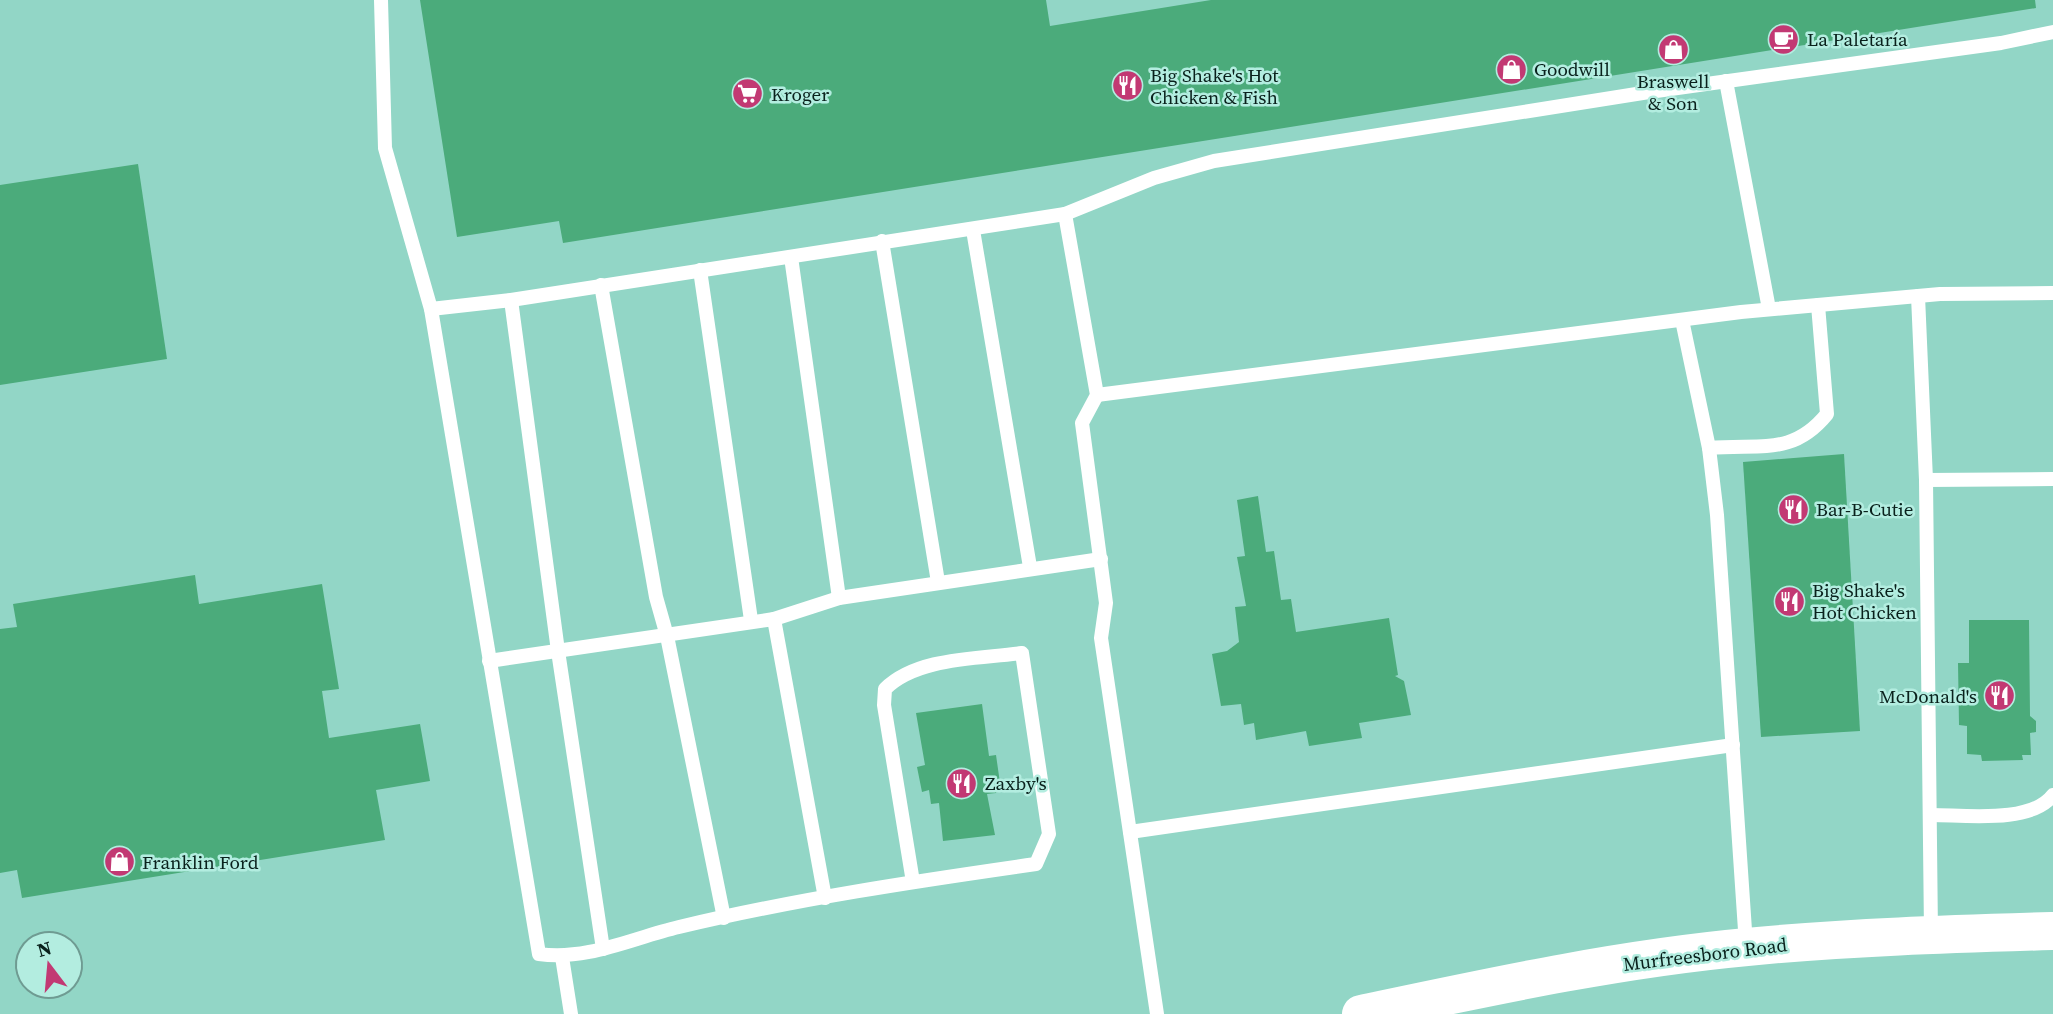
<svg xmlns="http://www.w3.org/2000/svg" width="2053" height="1014" viewBox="0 0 2053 1014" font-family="'Source Serif 4',serif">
<rect width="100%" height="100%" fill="#a6e0d3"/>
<path fill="#92d6c6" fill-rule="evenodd" d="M 0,0 L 2053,0 L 2053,1014 L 0,1014 ZM 28,944 L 70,944 L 70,986 L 28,986 Z"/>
<g fill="#4bab7b">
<path d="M 420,0 L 1046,0 L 1050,26 L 1211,0 L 2035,0 L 2036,8 L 563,243 L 559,221 L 457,237 Z"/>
<path d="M 138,164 L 167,359 L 0,385 L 0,185 Z"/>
<path d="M 1844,454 L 1860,731 L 1761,737 L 1743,462 Z"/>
<path d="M 1258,496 L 1266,552 L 1274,551 L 1281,600 L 1291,599 L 1296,632 L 1389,618 L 1398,675 L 1395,676 L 1404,681 L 1411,715 L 1359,723 L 1362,738 L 1309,746 L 1306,731 L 1256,740 L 1254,723 L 1244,725 L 1241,704 L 1221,706 L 1212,654 L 1227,651 L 1239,642 L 1235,607 L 1246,606 L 1237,557 L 1245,556 L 1237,500 Z"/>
<path d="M 195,575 L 199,604 L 322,584 L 339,689 L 322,691 L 329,738 L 420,724 L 430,781 L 376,790 L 385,840 L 22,898 L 17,870 L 0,873 L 0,629 L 17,627 L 13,604 Z"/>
<path d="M 1969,620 L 2029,620 L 2030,716 L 2036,721 L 2036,732 L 2030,733 L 2031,755 L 2022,755 L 2023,760 L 1982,761 L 1981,755 L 1967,754 L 1967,726 L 1959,725 L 1958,663 L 1969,663 Z"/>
<path d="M 982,704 L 989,756 L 996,755 L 1000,783 L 995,784 L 996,793 L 987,794 L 995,835 L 943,841 L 939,803 L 931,804 L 929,790 L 922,792 L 917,767 L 925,765 L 916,713 Z"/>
</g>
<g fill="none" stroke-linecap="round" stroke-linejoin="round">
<g stroke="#fff" stroke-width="14">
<path d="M 381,0 L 385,148 L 431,309 L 539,954 C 587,961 632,938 679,927 C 796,899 917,881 1036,864 L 1049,834 L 1022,653 C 979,659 917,657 885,689 L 884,705 L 913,882"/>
<path d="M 1726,81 L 1769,309"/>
<path d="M 1065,214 L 1097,395 L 1082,423 L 1106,603 L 1101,638 L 1157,1014"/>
<path d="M 973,230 L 1030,567"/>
<path d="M 882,241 L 938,582"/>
<path d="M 791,257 L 839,598"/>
<path d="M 700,270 L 751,620"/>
<path d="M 601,285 L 656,597 L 667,636 L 724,918"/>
<path d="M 1918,296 L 1926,480 L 2053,479"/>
<path d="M 511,300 L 558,651 L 603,949"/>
<path d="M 431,309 L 511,300 L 1065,214 L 1154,178 L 1214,161 L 1649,92 L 2001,43 L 2053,32"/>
<path d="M 1682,320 L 1709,448 L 1717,515 L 1746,945"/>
<path d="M 1097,395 L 1741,312 L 1940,294 L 2053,293"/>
<path d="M 1709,448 C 1759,443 1792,457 1827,414 L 1818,305"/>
<path d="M 1926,480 L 1931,933"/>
<path d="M 774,619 L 825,898"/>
<path d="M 489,661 L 774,619 L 839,598 L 1101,559"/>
<path d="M 1932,815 C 1965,815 2031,824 2053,795"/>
<path d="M 1130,832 L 1733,745"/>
<path d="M 562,957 L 571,1014"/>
</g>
<path stroke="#fff" stroke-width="38" d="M 1361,1014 C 1489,987 1617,959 1747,947 C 1848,937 1951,934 2053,931"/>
</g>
<defs>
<symbol id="cafe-disc" viewBox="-11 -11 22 22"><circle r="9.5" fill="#c23973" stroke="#b3ede0"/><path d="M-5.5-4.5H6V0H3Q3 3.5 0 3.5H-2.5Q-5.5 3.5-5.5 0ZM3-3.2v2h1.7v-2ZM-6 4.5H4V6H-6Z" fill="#fff"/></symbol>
<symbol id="shop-disc" viewBox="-11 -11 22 22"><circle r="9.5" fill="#c23973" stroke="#b3ede0"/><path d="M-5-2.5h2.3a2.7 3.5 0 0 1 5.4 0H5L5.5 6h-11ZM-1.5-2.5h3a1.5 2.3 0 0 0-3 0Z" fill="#fff"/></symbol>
<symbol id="restaurant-disc" viewBox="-11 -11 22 22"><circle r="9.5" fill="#c23973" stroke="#b3ede0"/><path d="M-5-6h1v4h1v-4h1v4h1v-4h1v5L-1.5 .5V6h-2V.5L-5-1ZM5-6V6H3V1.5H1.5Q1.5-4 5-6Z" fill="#fff"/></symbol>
<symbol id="supermarket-disc" viewBox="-11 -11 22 22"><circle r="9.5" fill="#c23973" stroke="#b3ede0"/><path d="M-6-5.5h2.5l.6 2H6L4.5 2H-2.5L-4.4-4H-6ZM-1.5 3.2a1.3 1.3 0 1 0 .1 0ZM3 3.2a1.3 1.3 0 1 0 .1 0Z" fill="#fff"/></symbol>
</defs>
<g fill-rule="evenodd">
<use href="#cafe-disc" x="1766" y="22" width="35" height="35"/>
<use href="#shop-disc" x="1656" y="32" width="35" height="35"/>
<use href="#shop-disc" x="1494" y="52" width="35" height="35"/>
<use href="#restaurant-disc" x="1110" y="68" width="35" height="35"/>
<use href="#supermarket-disc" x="730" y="76" width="35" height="35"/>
<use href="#restaurant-disc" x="1776" y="492" width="35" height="35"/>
<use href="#restaurant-disc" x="1772" y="584" width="35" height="35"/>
<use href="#restaurant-disc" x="1982" y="678" width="35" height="35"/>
<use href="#restaurant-disc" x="944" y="766" width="35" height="35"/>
<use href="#shop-disc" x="102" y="844" width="35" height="35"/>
</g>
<g text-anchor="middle" stroke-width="5" stroke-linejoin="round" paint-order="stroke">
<g font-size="19" fill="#09211c" stroke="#b3ede0" text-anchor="start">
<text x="1807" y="46">La Paletaría</text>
<text x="1534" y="76">Goodwill</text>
<text x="1150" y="82">Big Shake's Hot<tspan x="1150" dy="22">Chicken &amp; Fish</tspan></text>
<text x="1673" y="88" text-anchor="middle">Braswell<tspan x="1673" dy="22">&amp; Son</tspan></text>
<text x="771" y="101">Kroger</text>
<text x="1816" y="516">Bar-B-Cutie</text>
<text x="1812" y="597">Big Shake's<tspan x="1812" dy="22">Hot Chicken</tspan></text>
<text x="1977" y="703" text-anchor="end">McDonald's</text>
<text x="985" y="790">Zaxby's</text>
<text x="142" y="869">Franklin Ford</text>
</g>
<g font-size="19" fill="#09211c" stroke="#b3ede0">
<text transform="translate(1705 954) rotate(-7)" y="7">Murfreesboro Road</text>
</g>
</g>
<g transform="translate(49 965) rotate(344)"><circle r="33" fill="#b3ede0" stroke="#6f9b92" stroke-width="2"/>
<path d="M0-5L12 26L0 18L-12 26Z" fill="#c23973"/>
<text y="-10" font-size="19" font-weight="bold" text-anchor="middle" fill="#09211c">N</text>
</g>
</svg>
